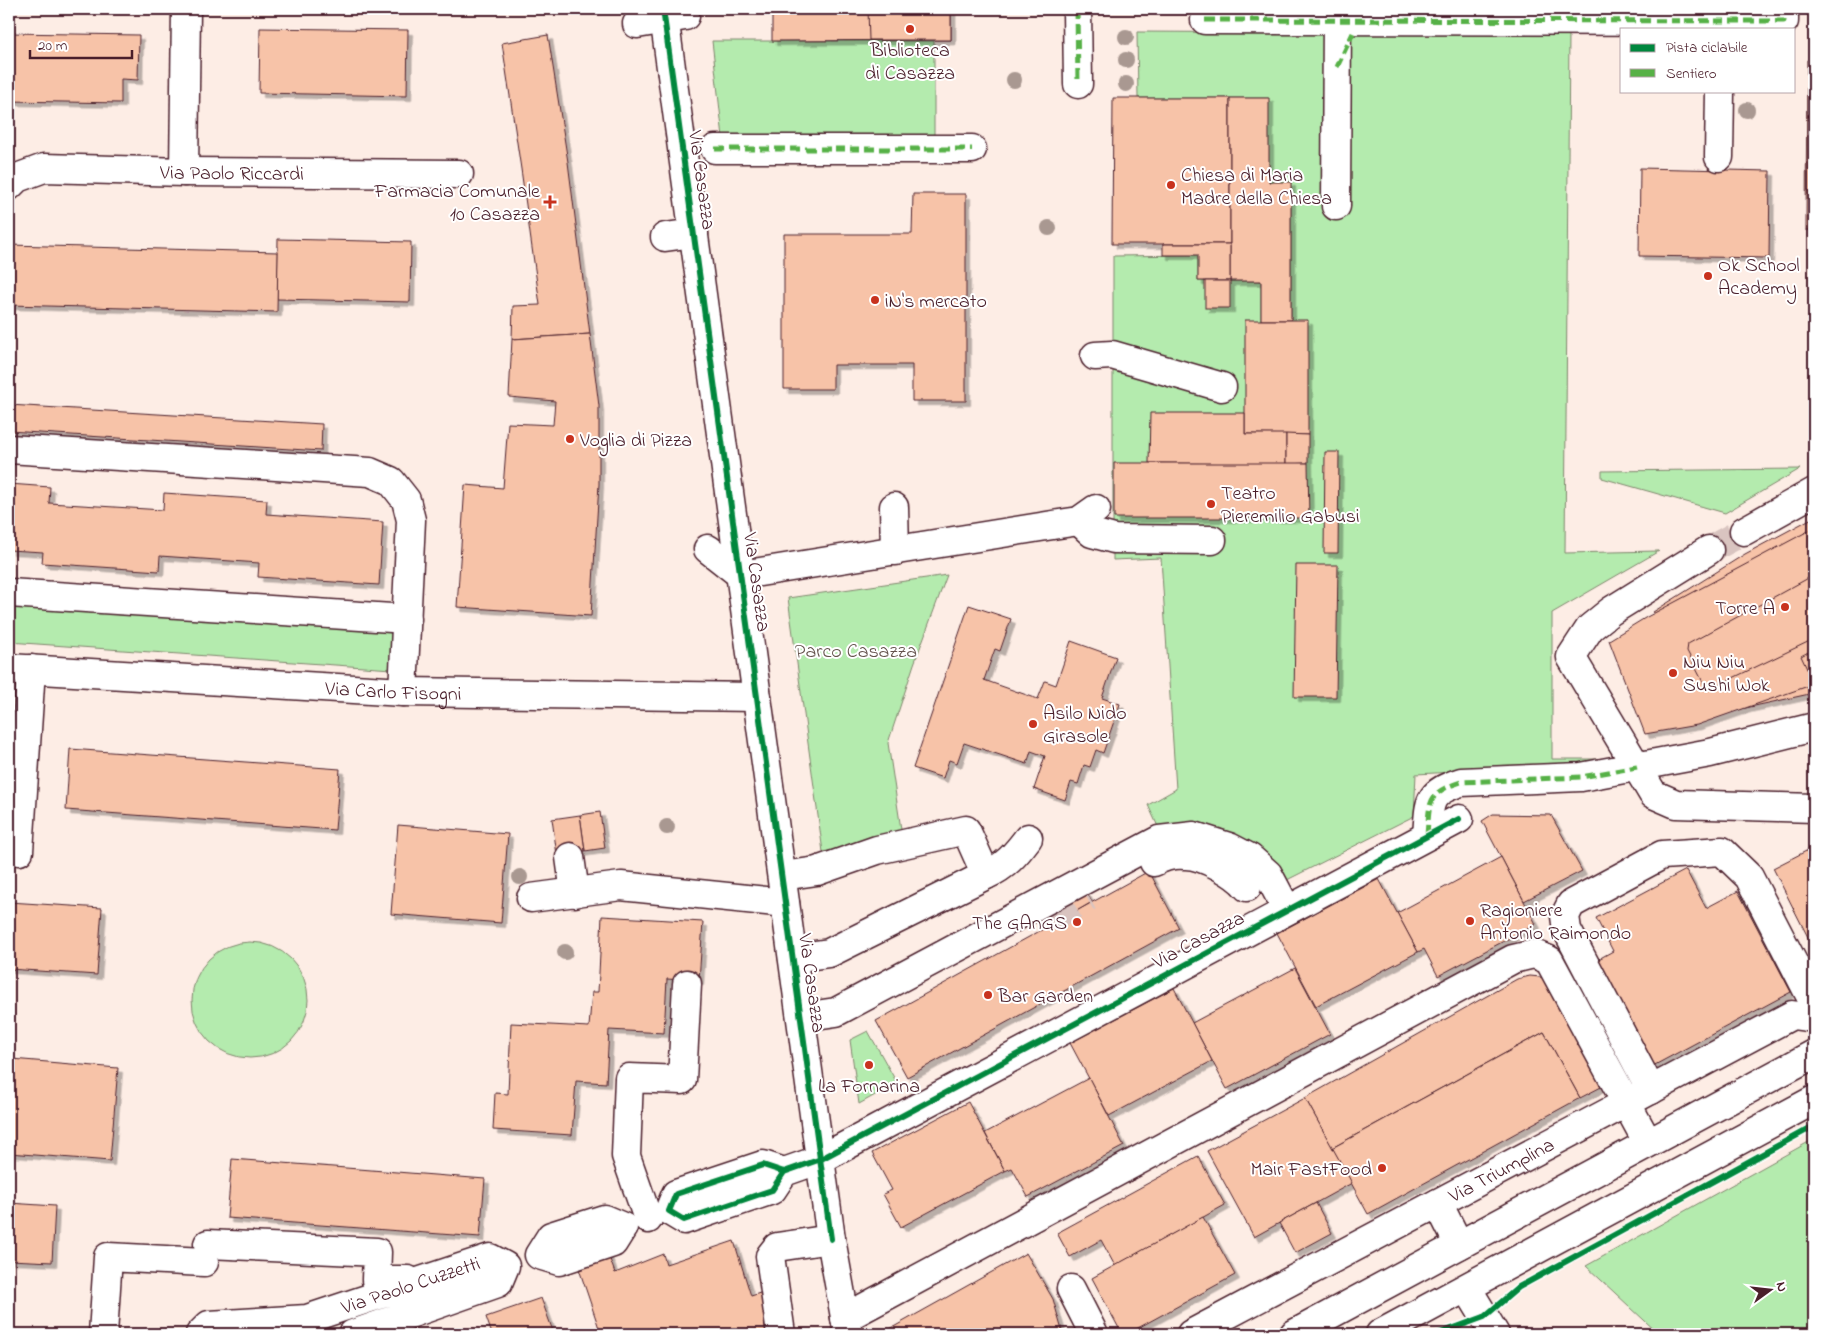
<svg xmlns="http://www.w3.org/2000/svg" width="1823" height="1343" viewBox="0 0 1823 1343" font-family="'Indie Flower',sans-serif">
<defs>
<filter id="shadow"><feDropShadow dx="4.5" dy="4.5" stdDeviation="0" flood-color="#0004"/></filter>
</defs>
<rect width="100%" height="100%" fill="#fdede5"/>
<filter id="ink" filterUnits="userSpaceOnUse"><feTurbulence type="fractalNoise" baseFrequency=".02" numOctaves="2"/><feDisplacementMap in="SourceGraphic" scale="10" xChannelSelector="R" yChannelSelector="G"/><feConvolveMatrix kernelMatrix="1 2 1 2 8 2 1 2 1" color-interpolation-filters="sRGB"/></filter>
<g filter="url(#ink)">
<g fill="#b4ebae" stroke="#7f856c">
<path d="M 1137,32 L 1337,33 L 1569,32 L 1565,553 L 1659,551 L 1552,613 L 1552,759 L 1616,759 L 1607,764 L 1416,774 L 1414,816 L 1283,882 L 1249,843 L 1220,828 L 1174,825 L 1160,831 L 1148,805 L 1176,789 L 1161,558 L 1113,560 L 1113,256 L 1198,255 L 1198,281 L 1261,281 L 1261,320 L 1291,320 L 1291,182 L 1269,182 L 1268,98 L 1138,98 Z"/>
<path d="M 712,41 L 934,41 L 934,136 L 723,137 Z"/>
<path d="M 1800,469 L 1725,513 L 1602,478 L 1602,471 Z"/>
<path d="M 947,575 L 914,664 L 888,743 L 902,836 L 823,852 L 788,598 Z"/>
<path d="M 9,606 L 394,632 L 392,669 L 9,642 Z"/>
<circle cx="250" cy="1000" r="58"/>
<path d="M 868,1031 L 897,1083 L 859,1104 L 850,1040 Z"/>
<path d="M 1814,1139 L 1814,1334 L 1659,1334 L 1586,1266 Z"/>
</g>
<g fill="#f7c3a8" stroke="#4a1f2b" filter="url(#shadow)">
<path d="M 772,9 L 951,9 L 951,40 L 772,41 Z"/>
<path d="M 868,9 L 951,9 L 951,40 L 869,40 Z"/>
<path d="M 260,28 L 408,30 L 407,96 L 259,93 Z"/>
<path d="M 9,33 L 139,35 L 138,80 L 121,79 L 121,103 L 9,101 Z"/>
<path d="M 548,35 L 568,162 L 590,334 L 512,339 L 513,306 L 540,305 L 521,169 L 502,43 Z"/>
<path d="M 1807,60 L 1814,61 L 1814,230 L 1806,230 Z"/>
<path d="M 1113,98 L 1230,98 L 1230,244 L 1112,244 Z"/>
<path d="M 1230,98 L 1269,98 L 1269,182 L 1291,182 L 1291,320 L 1261,320 L 1261,281 L 1230,281 Z"/>
<path d="M 1640,168 L 1770,171 L 1769,258 L 1639,256 Z"/>
<path d="M 913,194 L 966,194 L 966,401 L 912,401 L 912,365 L 833,365 L 833,389 L 784,389 L 784,234 L 912,234 Z"/>
<path d="M 278,239 L 411,242 L 410,302 L 277,299 Z"/>
<path d="M 1163,244 L 1230,244 L 1230,281 L 1198,281 L 1198,255 L 1163,255 Z"/>
<path d="M 9,245 L 278,252 L 277,312 L 9,305 Z"/>
<rect x="1205" y="281" width="25" height="27"/>
<path d="M 1245,320 L 1308,320 L 1308,435 L 1245,434 Z"/>
<path d="M 590,334 L 599,406 L 599,484 L 591,616 L 457,607 L 465,485 L 503,488 L 508,423 L 553,425 L 555,401 L 509,397 L 512,339 Z"/>
<path d="M 9,405 L 322,424 L 321,451 L 9,431 Z"/>
<path d="M 1150,413 L 1245,413 L 1245,434 L 1286,434 L 1286,464 L 1149,463 Z"/>
<path d="M 1286,434 L 1308,435 L 1308,463 L 1286,464 Z"/>
<path d="M 1325,452 L 1339,452 L 1338,553 L 1324,553 Z"/>
<path d="M 1114,463 L 1308,463 L 1309,518 L 1114,518 Z"/>
<path d="M 9,484 L 50,487 L 49,503 L 163,510 L 164,493 L 267,500 L 266,514 L 383,522 L 379,585 L 258,577 L 259,563 L 160,556 L 159,571 L 42,563 L 43,552 L 9,550 Z"/>
<path d="M 1814,517 L 1814,693 L 1709,716 L 1653,612 L 1745,554 Z"/>
<path d="M 1814,528 L 1814,649 L 1801,656 L 1814,684 L 1697,725 L 1645,734 L 1609,640 L 1645,618 Z"/>
<path d="M 1296,565 L 1338,565 L 1336,697 L 1294,697 Z"/>
<path d="M 1814,575 L 1814,639 L 1712,688 L 1705,686 L 1687,651 L 1688,644 Z"/>
<path d="M 969,605 L 1011,619 L 1000,651 L 995,649 L 984,680 L 1038,699 L 1045,681 L 1056,685 L 1071,641 L 1116,657 L 1102,698 L 1120,704 L 1103,753 L 1096,750 L 1090,767 L 1084,765 L 1078,784 L 1071,782 L 1065,800 L 1034,789 L 1045,756 L 1031,751 L 1027,764 L 964,743 L 957,763 L 949,760 L 943,778 L 913,768 Z"/>
<path d="M 70,749 L 340,769 L 335,830 L 66,810 Z"/>
<path d="M 600,812 L 605,848 L 585,851 L 580,815 Z"/>
<path d="M 1493,814 L 1551,815 L 1582,871 L 1524,901 L 1482,821 Z"/>
<path d="M 580,815 L 585,851 L 557,855 L 552,819 Z"/>
<path d="M 398,825 L 508,834 L 501,923 L 391,914 Z"/>
<path d="M 1814,847 L 1814,949 L 1773,868 Z"/>
<path d="M 1501,857 L 1536,924 L 1438,976 L 1424,949 L 1418,952 L 1397,913 Z"/>
<path d="M 1686,870 L 1706,908 L 1738,891 L 1791,992 L 1651,1067 L 1595,961 L 1613,951 L 1596,918 Z"/>
<path d="M 1149,871 L 1179,928 L 907,1077 L 876,1021 Z"/>
<path d="M 1379,879 L 1418,952 L 1316,1006 L 1277,933 Z"/>
<path d="M 1086,892 L 1092,902 L 1054,924 L 1048,912 Z"/>
<path d="M 9,902 L 102,908 L 97,975 L 9,969 Z"/>
<path d="M 602,916 L 703,922 L 699,981 L 667,979 L 664,1033 L 609,1030 L 606,1083 L 576,1081 L 572,1135 L 493,1130 L 495,1093 L 508,1094 L 511,1023 L 589,1027 L 592,992 L 598,992 Z"/>
<path d="M 1295,968 L 1330,1034 L 1227,1089 L 1192,1023 Z"/>
<path d="M 1530,976 L 1540,977 L 1547,980 L 1605,1085 L 1580,1098 L 1544,1032 L 1332,1148 L 1305,1098 L 1517,979 Z"/>
<path d="M 1174,988 L 1212,1061 L 1109,1116 L 1070,1043 Z"/>
<path d="M 1544,1032 L 1580,1098 L 1368,1214 L 1332,1148 Z"/>
<path d="M 12,1059 L 118,1068 L 110,1161 L 9,1153 L 9,1099 Z"/>
<path d="M 1089,1078 L 1124,1146 L 1028,1197 L 1012,1168 L 1005,1171 L 985,1133 Z"/>
<path d="M 1305,1098 L 1352,1183 L 1254,1237 L 1207,1151 Z"/>
<path d="M 968,1102 L 1005,1171 L 901,1227 L 883,1194 L 892,1190 L 872,1153 Z"/>
<path d="M 1198,1156 L 1225,1205 L 1115,1266 L 1101,1240 L 1070,1257 L 1057,1233 Z"/>
<path d="M 232,1159 L 485,1179 L 480,1237 L 227,1218 Z"/>
<path d="M 9,1203 L 55,1206 L 52,1262 L 9,1260 Z"/>
<path d="M 1316,1203 L 1332,1233 L 1295,1253 L 1279,1223 Z"/>
<path d="M 1203,1217 L 1235,1275 L 1127,1334 L 1122,1334 L 1092,1278 Z"/>
<path d="M 734,1241 L 751,1296 L 763,1292 L 768,1334 L 601,1334 L 577,1263 L 607,1251 L 615,1273 L 663,1254 L 666,1264 Z"/>
<path d="M 1026,1253 L 1053,1299 L 1063,1334 L 881,1334 Z"/>
<path d="M 541,1298 L 554,1334 L 492,1334 L 486,1317 Z"/>
</g>
<g fill="none" stroke-linecap="round" stroke-linejoin="round">
<g stroke="#d9c4c0" stroke-width="28" stroke-dasharray="28 14" stroke-linecap="butt">
<path d="M 1709,550 L 1744,531"/>
<path d="M 1050,918 L 1089,897"/>
</g>
<defs>
<g id="minor">
<path d="M 663,9 L 831,1239 L 848,1334"/>
<path d="M 1077,9 L 1078,84"/>
<path d="M 1205,20 L 1784,21 L 1784,9"/>
<path d="M 637,24 L 685,16"/>
<path d="M 715,149 L 972,149"/>
<path d="M 1719,157 L 1720,91"/>
<path d="M 184,172 L 186,9"/>
<path id="s1" d="M 9,186 L 17,178 L 44,168 L 184,172 L 459,174"/>
<path d="M 1336,206 L 1337,9"/>
<path d="M 665,237 L 694,233"/>
<path d="M 1095,356 L 1112,355 L 1222,387"/>
<path d="M 9,449 L 370,472 L 391,481 L 406,500 L 411,520 L 403,692"/>
<path d="M 894,507 L 895,551"/>
<path d="M 1079,521 L 1092,533 L 1114,539 L 1212,540"/>
<path d="M 1744,531 L 1814,492"/>
<path d="M 708,549 L 741,575 L 1059,524 L 1079,521 L 1096,509"/>
<path d="M 1709,550 L 1611,611 L 1590,628 L 1571,657 L 1653,794 L 1676,804 L 1814,808"/>
<path d="M 9,593 L 407,619"/>
<path id="s2" d="M 9,668 L 403,692 L 757,697"/>
<path d="M 1427,835 C 1430,802 1426,793 1461,782 L 1581,777 L 1710,753 L 1814,727"/>
<path d="M 19,851 L 31,669"/>
<path d="M 570,857 L 575,893"/>
<path d="M 1154,862 C 1163,857 1175,854 1185,855 C 1203,855 1236,873 1247,887"/>
<path d="M 986,875 C 1005,867 1016,854 1028,838"/>
<path d="M 782,876 L 817,871 L 877,850 L 966,830 L 986,875 L 829,953 L 793,958"/>
<path d="M 531,898 L 621,886 L 785,903"/>
<path d="M 802,1017 L 836,1012 L 1159,840 L 1194,836 L 1229,847 L 1250,858 L 1268,874 L 1287,910"/>
<path d="M 1651,1090 L 1567,930 L 1565,916 L 1571,904 L 1662,855 L 1722,851 L 1749,877 L 1814,1003"/>
<path d="M 784,1172 L 772,1190 L 684,1220 L 669,1211 L 676,1194 L 763,1165 L 784,1172 L 821,1159 L 1459,819"/>
<path d="M 1438,1203 L 1459,1245"/>
<path d="M 604,1219 L 623,1227 L 613,1243 L 559,1261 L 539,1255 L 551,1236 Z"/>
<path d="M 648,1219 L 626,1156 L 629,1078 L 682,1080 L 687,984"/>
<path d="M 208,1244 L 377,1252 L 376,1280 L 408,1280"/>
<path d="M 1467,1288 L 1495,1334"/>
<path d="M 1071,1289 L 1094,1334"/>
<path d="M 845,1318 L 1513,959 L 1534,954 L 1549,960 L 1648,1143"/>
<path d="M 103,1334 L 108,1257 L 204,1262"/>
<path id="s3" d="M 200,1334 L 209,1325 L 307,1319 L 490,1258 L 505,1266 L 498,1283 L 353,1334"/>
<path d="M 781,1334 L 770,1256 L 777,1247 L 831,1239"/>
<path id="s4" d="M 1191,1334 L 1792,1015 L 1814,1018"/>
</g>
<g id="major">
<path d="M 1294,1334 L 1814,1054"/>
<path d="M 1380,1334 L 1814,1100"/>
</g>
</defs>
<use href="#minor" stroke="#4a1f2b" stroke-width="31"/>
<use href="#major" stroke="#4a1f2b" stroke-width="31"/>
<use href="#minor" stroke="#fff" stroke-width="28"/>
<use href="#major" stroke="#fff" stroke-width="28"/>
<g stroke="#57b146" stroke-width="5" stroke-dasharray="10 5" stroke-linecap="butt">
<path d="M 1077,9 L 1078,84"/>
<path d="M 1205,20 L 1784,21 L 1784,9"/>
<path d="M 1337,67 L 1353,33"/>
<path d="M 715,149 L 972,149"/>
<path d="M 1427,835 C 1430,802 1426,793 1461,782 L 1581,777 L 1637,767"/>
</g>
<defs>
<g id="cycleway">
<path d="M 663,9 L 831,1239"/>
<path d="M 784,1172 L 772,1190 L 684,1220 L 669,1211 L 676,1194 L 763,1165 L 784,1172 L 821,1159 L 1459,819"/>
<path d="M 1438,1334 L 1484,1317 L 1519,1287 L 1814,1126"/>
</g>
</defs>
<use href="#cycleway" stroke="#fff" stroke-width="9"/>
<use href="#cycleway" stroke="#00873e" stroke-width="6"/>
</g>
<g fill="#a99891">
<circle cx="1126" cy="37" r="8"/>
<circle cx="1126" cy="60" r="8"/>
<circle cx="1014" cy="80" r="8"/>
<circle cx="1126" cy="84" r="8"/>
<circle cx="1747" cy="110" r="8"/>
<circle cx="1049" cy="228" r="8"/>
<circle cx="667" cy="827" r="8"/>
<circle cx="520" cy="877" r="8"/>
<circle cx="565" cy="952" r="8"/>
</g>
</g>
<g fill="#c8321e" stroke="#fff" stroke-width="2">
<circle cx="910" cy="29" r="5"/>
<circle cx="1171" cy="185" r="5"/>
<path d="M547.5 194.5h5v5h5v5h-5v5h-5v-5h-5v-5h5z"/>
<circle cx="1708" cy="276" r="5"/>
<circle cx="875" cy="300" r="5"/>
<circle cx="570" cy="439" r="5"/>
<circle cx="1211" cy="504" r="5"/>
<circle cx="1785" cy="607" r="5"/>
<circle cx="1673" cy="673" r="5"/>
<circle cx="1033" cy="724" r="5"/>
<circle cx="1470" cy="921" r="5"/>
<circle cx="1077" cy="922" r="5"/>
<circle cx="988" cy="995" r="5"/>
<circle cx="869" cy="1065" r="5"/>
<circle cx="1382" cy="1168" r="5"/>
</g>
<g text-anchor="middle" stroke-width="4" stroke-linejoin="round" paint-order="stroke">
<g font-size="20" fill="#4a1f2b" stroke="#fff" text-anchor="start">
<text x="910" y="56" text-anchor="middle">Biblioteca<tspan x="910" dy="23">di Casazza</tspan></text>
<text x="1181" y="181">Chiesa di Maria<tspan x="1181" dy="23">Madre della Chiesa</tspan></text>
<text x="540" y="197" text-anchor="end">Farmacia Comunale<tspan x="540" dy="23">10 Casazza</tspan></text>
<text x="1718" y="271">Ok School<tspan x="1718" dy="23">Academy</tspan></text>
<text x="885" y="307">iN's mercato</text>
<text x="580" y="446">Voglia di Pizza</text>
<text x="1221" y="499">Teatro<tspan x="1221" dy="23">Pieremilio Gabusi</tspan></text>
<text x="1775" y="614" text-anchor="end">Torre A</text>
<text x="1683" y="668">Niu Niu<tspan x="1683" dy="23">Sushi Wok</tspan></text>
<text x="1043" y="719">Asilo Nido<tspan x="1043" dy="23">Girasole</tspan></text>
<text x="1480" y="916">Ragioniere<tspan x="1480" dy="23">Antonio Raimondo</tspan></text>
<text x="1067" y="929" text-anchor="end">The GAnGS</text>
<text x="998" y="1002">Bar Garden</text>
<text x="869" y="1092" text-anchor="middle">La Fornarina</text>
<text x="1372" y="1175" text-anchor="end">Mair FastFood</text>
</g>
<g font-size="20" fill="#4a1f2b" stroke="#fff">
<text dy="7" stroke="none"><textPath href="#s1" startOffset="228">Via Paolo Riccardi</textPath></text>
<text transform="translate(703 180) rotate(82)" y="7">Via Casazza</text>
<text transform="translate(758 582) rotate(82)" y="7">Via Casazza</text>
<text dy="7" stroke="none"><textPath href="#s2" startOffset="385">Via Carlo Fisogni</textPath></text>
<text transform="translate(1198 939) rotate(-28)" y="7">Via Casazza</text>
<text transform="translate(813 983) rotate(82)" y="7">Via Casazza</text>
<text dy="7" stroke="none"><textPath href="#s4" startOffset="351">Via Triumplina</textPath></text>
<text dy="7" stroke="none"><textPath href="#s3" startOffset="220">Via Paolo Cuzzetti</textPath></text>
</g>
<g font-size="20" fill="#64524c" stroke="#fff">
<text x="856" y="657">Parco Casazza</text>
</g>
</g>
<rect width="1823" height="1343" fill="none" stroke="#fff" stroke-width="30"/>
<rect x="15" y="15" width="1793" height="1313" fill="none" stroke="#4a1f2b" stroke-width="2" filter="url(#ink)"/>
<rect x="1620" y="28" width="175" height="65" fill="#ffffff" stroke="#b7a5aa"/>
<rect x="1630" y="44" width="25" height="8" fill="#00873e" stroke="#b7a5aa"/>
<text x="1666" y="52" font-size="15" fill="#4a1f2b">Pista ciclabile</text>
<rect x="1630" y="69" width="25" height="8" fill="#57b146" stroke="#b7a5aa"/>
<text x="1666" y="78" font-size="15" fill="#4a1f2b">Sentiero</text>
<g transform="translate(1770 1290) rotate(75)" stroke="#ffffff" stroke-width="4" paint-order="stroke">
<path d="M0-4L9 19L0 12L-9 19Z" fill="#4a1f2b"/>
<text y="-8" font-size="14" font-weight="bold" text-anchor="middle" fill="#4a1f2b">N</text>
</g>
<path d="M30 50v8h102v-8" fill="none" stroke="#4a1f2b" stroke-width="2.5"/>
<text x="38" y="50" font-size="15" fill="#4a1f2b" stroke="#ffffff" stroke-width="4" paint-order="stroke">20 m</text>
</svg>
